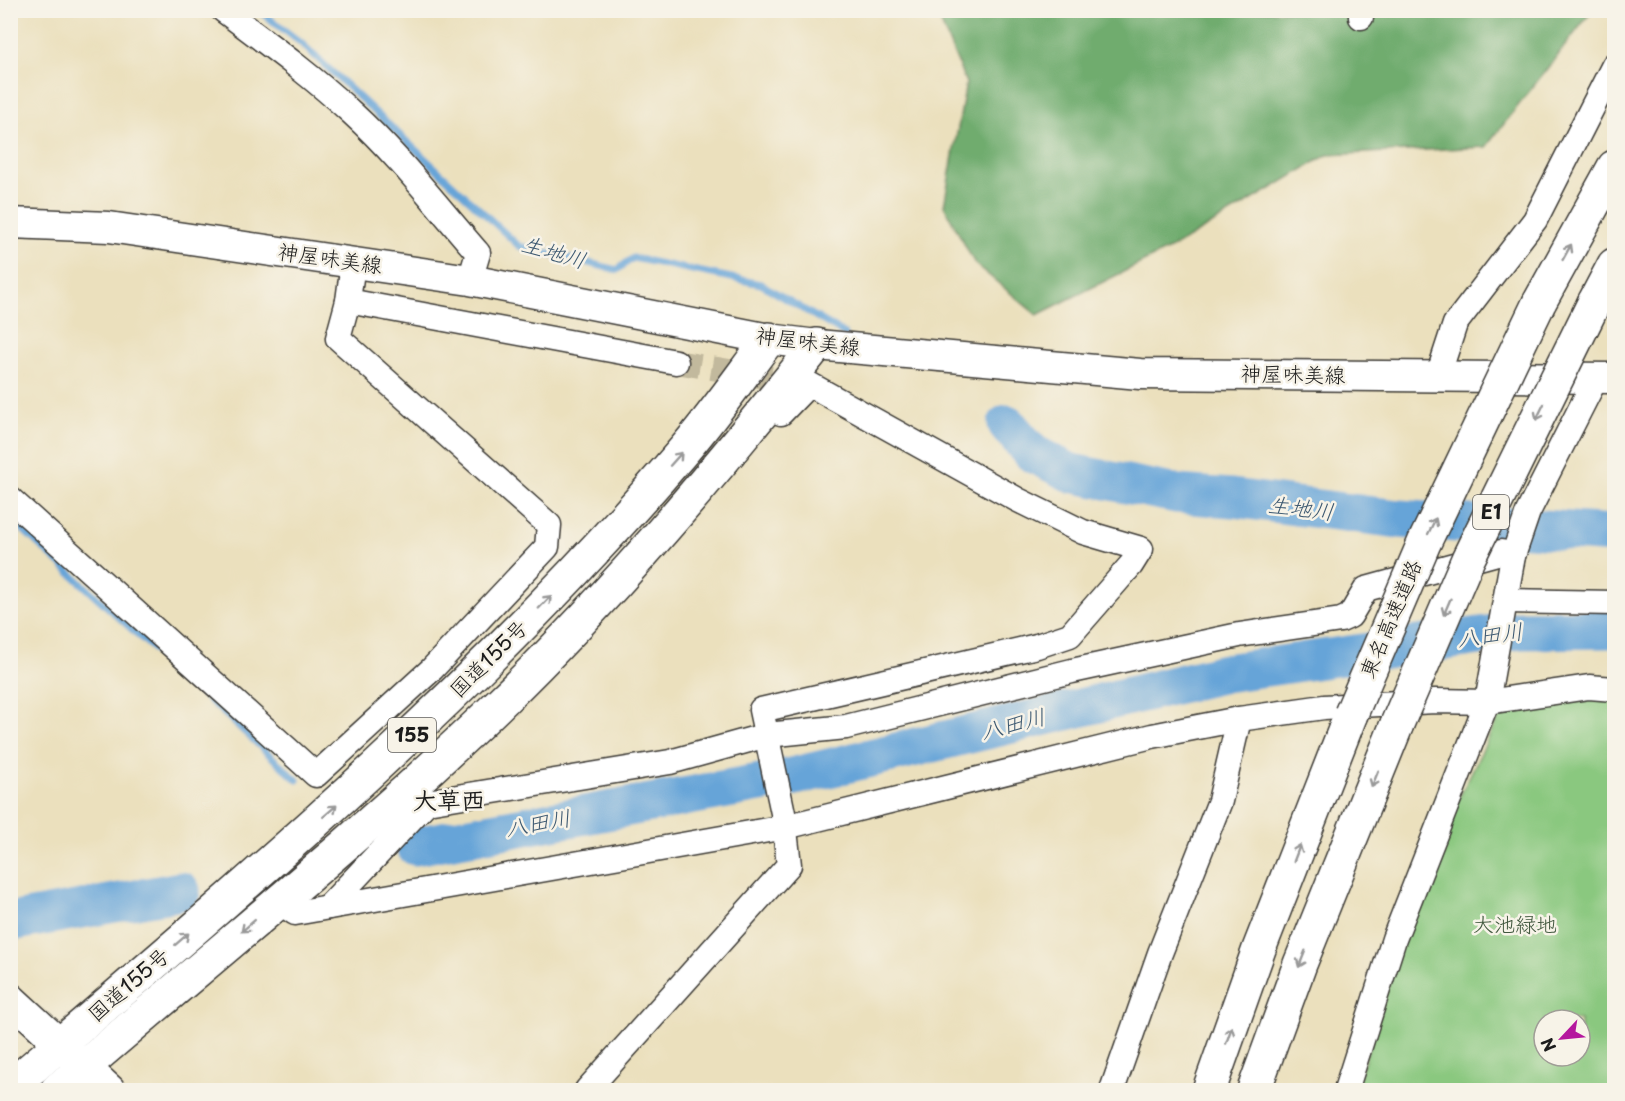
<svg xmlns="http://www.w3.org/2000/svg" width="1625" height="1101" viewBox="0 0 1625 1101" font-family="'Playpen Sans','Klee One',sans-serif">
<rect width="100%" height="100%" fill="#f7f3e8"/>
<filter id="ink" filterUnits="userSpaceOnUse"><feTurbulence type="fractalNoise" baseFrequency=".0167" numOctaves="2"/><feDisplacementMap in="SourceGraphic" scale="12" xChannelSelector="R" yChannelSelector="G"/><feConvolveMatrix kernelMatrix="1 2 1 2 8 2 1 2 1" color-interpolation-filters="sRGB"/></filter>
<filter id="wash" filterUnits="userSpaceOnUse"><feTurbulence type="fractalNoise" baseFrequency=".008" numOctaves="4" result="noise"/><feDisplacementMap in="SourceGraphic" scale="24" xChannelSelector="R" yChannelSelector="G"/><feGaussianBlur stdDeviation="1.35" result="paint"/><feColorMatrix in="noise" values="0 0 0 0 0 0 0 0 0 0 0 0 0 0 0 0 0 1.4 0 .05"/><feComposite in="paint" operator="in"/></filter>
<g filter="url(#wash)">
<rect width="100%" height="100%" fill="#ebe0bd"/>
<path fill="#8ac87f" stroke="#53724e" stroke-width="1.5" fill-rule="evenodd" d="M 1614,696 L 1614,1090 L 1355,1090 L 1402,943 L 1454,808 L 1506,702 ZM 1544,1020 L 1580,1020 L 1580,1056 L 1544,1056 Z"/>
<path fill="#6fac6e" stroke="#466445" stroke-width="1.5" d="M 936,11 L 1592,11 L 1486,147 L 1327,155 L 1177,245 L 1037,315 L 975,264 L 944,206 L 966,83 Z"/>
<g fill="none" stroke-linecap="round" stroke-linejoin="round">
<g stroke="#66a4d8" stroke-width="7">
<path d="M 258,10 L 300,42 L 519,246 L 617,270 L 633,258 L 761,284 L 845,334"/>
<path d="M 10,518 L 297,780"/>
</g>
<g stroke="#66a4d8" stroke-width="39">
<path d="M 1007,424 L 1032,453 L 1071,473 L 1177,494 L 1232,498 L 1399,519 L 1614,534"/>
<path d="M 415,846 L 787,778 L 1225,673 L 1521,630 L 1614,629"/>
<path d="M 10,922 L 181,891"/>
</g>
</g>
</g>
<g filter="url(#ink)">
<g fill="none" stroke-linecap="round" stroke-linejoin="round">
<path stroke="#c2b99d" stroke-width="24" stroke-dasharray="24 12" stroke-linecap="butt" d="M 676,362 L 800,383"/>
<defs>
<g id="minor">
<path d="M 223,10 C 267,43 312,76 352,113 C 398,155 437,206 478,253 L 470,280"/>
<path d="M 1361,10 L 1361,17"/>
<path d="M 348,301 L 676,362"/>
<path d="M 1438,376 L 1455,324 L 1535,220 L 1614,65"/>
<path d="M 10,499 L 316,775 L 432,669 L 547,547 L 549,525 L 338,338 L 348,301 L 353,263"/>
<path d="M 1506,601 L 1614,603"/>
<path d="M 394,802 L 427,802 L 670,762 L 767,735 L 846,727 L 1072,671 L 1239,635 L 1341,620 L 1350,616 L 1366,589 L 1501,552 L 1513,556"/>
<path d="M 278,901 L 295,913 L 785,827 L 1152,736 L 1239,719 L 1324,707 L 1435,701 L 1487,702 L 1589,687 L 1614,689"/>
<path d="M 328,907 L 427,802"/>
<path d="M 587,1090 L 789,865 L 783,813 L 761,710 L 1037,646 L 1070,635 L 1131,565 L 1141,549 L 1083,532 L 1018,500 L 809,384 L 781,413"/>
<path d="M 1112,1090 L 1160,953 L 1220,801 L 1239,719"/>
<path d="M 1346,1090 L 1394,939 L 1487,702 L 1513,556 L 1528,512 L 1596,378"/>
</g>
<g id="major">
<path d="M 10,223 L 109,227 L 470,280 L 769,339 L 817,345 L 1140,374 L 1614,378"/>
<path d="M 10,998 L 110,1090"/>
</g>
<g id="highway">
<path d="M 1539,303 L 1614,167"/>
<path d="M 1594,303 L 1614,265"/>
<path d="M 10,1087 C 246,885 483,686 684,450 C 714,415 741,376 769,339"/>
<path d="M 57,1090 C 204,963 357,841 497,706 C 613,594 716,471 817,345"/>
<path d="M 1209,1090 L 1259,949 L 1351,714"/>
<path d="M 1254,1090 L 1300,964 L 1397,724"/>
</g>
</defs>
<use href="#minor" stroke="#3b3934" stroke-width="27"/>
<use href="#major" stroke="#3b3934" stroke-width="33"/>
<use href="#highway" stroke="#3b3934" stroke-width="36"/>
<use href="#minor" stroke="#fff" stroke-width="24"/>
<use href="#major" stroke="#fff" stroke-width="30"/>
<use href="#highway" stroke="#fff" stroke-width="33"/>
<defs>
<g id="highway-bridge">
<path d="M 1351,714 L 1424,543 L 1539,303"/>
<path d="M 1397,724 L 1468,559 L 1594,303"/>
</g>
</defs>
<use href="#highway-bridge" stroke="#3b3934" stroke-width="36" stroke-linecap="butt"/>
<use href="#highway-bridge" stroke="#fff" stroke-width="33"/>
</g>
<defs><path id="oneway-shaft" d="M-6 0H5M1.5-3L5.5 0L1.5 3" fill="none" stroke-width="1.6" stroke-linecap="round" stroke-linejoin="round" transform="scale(1.5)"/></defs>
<g stroke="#999">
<use href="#oneway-shaft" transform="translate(1567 252) rotate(-61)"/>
<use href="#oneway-shaft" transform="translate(1540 412) rotate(116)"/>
<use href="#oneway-shaft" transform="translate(676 459) rotate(-48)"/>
<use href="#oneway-shaft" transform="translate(1432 526) rotate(-64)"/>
<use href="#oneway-shaft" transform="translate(545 602) rotate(-46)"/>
<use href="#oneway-shaft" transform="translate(1447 607) rotate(113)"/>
<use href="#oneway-shaft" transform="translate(1375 779) rotate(112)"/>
<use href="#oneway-shaft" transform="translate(330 811) rotate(-41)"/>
<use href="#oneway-shaft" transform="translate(1297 853) rotate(-69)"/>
<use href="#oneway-shaft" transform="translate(248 926) rotate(139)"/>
<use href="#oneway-shaft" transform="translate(182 939) rotate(-41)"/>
<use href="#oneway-shaft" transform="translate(1302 959) rotate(112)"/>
<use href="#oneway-shaft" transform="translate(1229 1035) rotate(-71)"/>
</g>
</g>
<g text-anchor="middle" stroke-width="5" stroke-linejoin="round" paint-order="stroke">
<g fill="#f7f3e8" stroke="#5e5c59" stroke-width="1.5">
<rect x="1473" y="495" width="36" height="34" rx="4.5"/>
<rect x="388" y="718" width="48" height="34" rx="4.5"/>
</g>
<g font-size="20" font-weight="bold" fill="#1c1c1c">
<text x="1491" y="519">E1</text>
<text x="412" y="742">155</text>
</g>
<g font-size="21" fill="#1c1c1c" stroke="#f7f3e8">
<text transform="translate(330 259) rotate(8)" y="7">神屋味美線</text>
<text transform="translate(808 342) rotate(7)" y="7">神屋味美線</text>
<text transform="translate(1293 375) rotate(1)" y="7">神屋味美線</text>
<text transform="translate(1391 619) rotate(-67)" y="7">東名高速道路</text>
<text transform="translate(489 659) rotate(-45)" y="7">国道155号</text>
<text transform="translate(129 985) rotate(-41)" y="7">国道155号</text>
</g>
<g font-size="21" fill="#42583f" stroke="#f7f3e8">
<text x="1515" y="932">大池緑地</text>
</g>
<g font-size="22" font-style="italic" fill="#3d5971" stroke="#f7f3e8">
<text transform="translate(554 252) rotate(16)" y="8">生地川</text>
<text transform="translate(1301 508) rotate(7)" y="8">生地川</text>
<text transform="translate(1490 635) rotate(-7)" y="8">八田川</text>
<text transform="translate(1013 724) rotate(-14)" y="8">八田川</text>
<text transform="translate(538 823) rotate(-10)" y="8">八田川</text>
</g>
<g font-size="24" font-weight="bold" fill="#1c1c1c" stroke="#f7f3e8">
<text x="449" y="809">大草西</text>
</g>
</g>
<rect width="1625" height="1101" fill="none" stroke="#f7f3e8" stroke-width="36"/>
<g transform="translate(1562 1038) rotate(244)"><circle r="28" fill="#f7f3e8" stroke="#9f9d96" stroke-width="1.5"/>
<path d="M0-4.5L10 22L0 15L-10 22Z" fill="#b5179e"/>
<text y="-9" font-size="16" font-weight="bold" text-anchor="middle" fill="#1c1c1c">N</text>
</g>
</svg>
